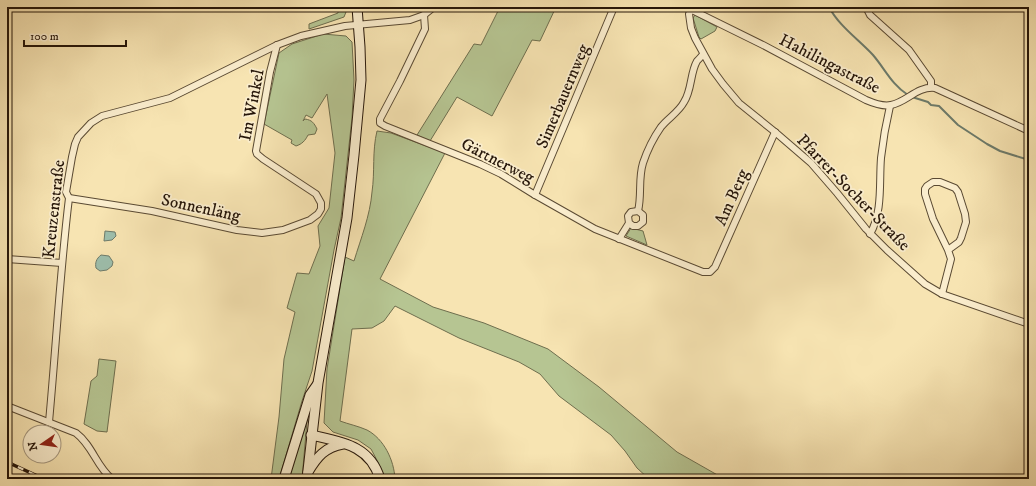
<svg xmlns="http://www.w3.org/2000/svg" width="1036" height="486" viewBox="0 0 1036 486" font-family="'IM FELL DW Pica',serif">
<rect width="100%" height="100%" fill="#f7e4b2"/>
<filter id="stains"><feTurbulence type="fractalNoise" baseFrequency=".005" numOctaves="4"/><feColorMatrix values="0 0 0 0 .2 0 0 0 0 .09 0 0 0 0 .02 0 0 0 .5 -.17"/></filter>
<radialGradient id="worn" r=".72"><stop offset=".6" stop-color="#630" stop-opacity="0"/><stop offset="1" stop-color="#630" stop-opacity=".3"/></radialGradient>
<g fill="#b6c592" stroke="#6e6e4e">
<path d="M 338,7 L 348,7 L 344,17 L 309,29 L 309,24 L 338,13 Z"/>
<path d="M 500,7 L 556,7 L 540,41 L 532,40 L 492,116 L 457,97 L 430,141 L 417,135 L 474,44 L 481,45 Z"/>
<path d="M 695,15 L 717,27 L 715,31 L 701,39 L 699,37 L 693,18 Z"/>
<path d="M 323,34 L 346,36 L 352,42 L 354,80 L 352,118 L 341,218 L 334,250 L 312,371 L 302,401 L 279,479 L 271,479 L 279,417 L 284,359 L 295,312 L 287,308 L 297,273 L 309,274 L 320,246 L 318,226 L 329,208 L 335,153 L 327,94 L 312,118 L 306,115 L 303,121 L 305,119 C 312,120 314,123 317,129 L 315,134 L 308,135 C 305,141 302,144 296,146 L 291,143 L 292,140 L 264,124 L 279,53 L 292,44 Z"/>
<path d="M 377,131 L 391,133 L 445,153 L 380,279 L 433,307 L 484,323 L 548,349 L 599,387 L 677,452 L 721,477 L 727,479 L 649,479 L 637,468 L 625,451 L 611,435 L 559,396 L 540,374 L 519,362 L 459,338 L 395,306 L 384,321 L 372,328 L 352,329 L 340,421 C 348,424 358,426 367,430 C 384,439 394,460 395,479 L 384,479 L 379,464 L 371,449 L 358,440 L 333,432 L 324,423 L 327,369 L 345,257 L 354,261 C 361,238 370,216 372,192 C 375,172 372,151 377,131 Z"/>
<path d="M 631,228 L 643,231 L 647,245 L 626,236 Z"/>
<path d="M 99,359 L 116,361 L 107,432 L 97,431 L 84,424 L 91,381 L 97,376 Z"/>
<path d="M 308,410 L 302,479 L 288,479 Z"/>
</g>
<g fill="#9dbfad" stroke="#6d7b6b">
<path d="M 105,231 L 115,232 L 116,236 L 112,240 L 104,241 Z"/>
<path d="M 101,255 L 109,256 L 113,262 L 112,266 L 107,270 L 100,271 L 96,268 C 95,263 96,259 101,255 Z"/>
</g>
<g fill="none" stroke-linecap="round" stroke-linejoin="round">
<g stroke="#6d7b6b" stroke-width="2">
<path d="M 829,7 C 839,26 858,39 873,55 C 885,69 892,85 908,95"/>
<path d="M 912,97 L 928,102 L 931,105 L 939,106 L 958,125 L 987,144 L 1000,151 L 1029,160"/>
</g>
<defs>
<g id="street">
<path d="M 686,7 L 763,45 L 866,100 C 873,103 883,107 891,105 C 907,102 917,86 935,88 L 1029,131"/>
<path d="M 866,7 L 870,15 L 909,50 L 931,81 L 931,87"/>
<path d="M 691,10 L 689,14 L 691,28 L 695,38 L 712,69 L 723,84 L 739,103 L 775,132 L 811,163 L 837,193 L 866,229 L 887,250 L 925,284 L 942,294 L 1029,324"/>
<path d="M 424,15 L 425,29 L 400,81 L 380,119 L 380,123 L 385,126 L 480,164 L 501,174 L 535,195 L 595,229 L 703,272 L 710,272 L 715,267 L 775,132"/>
<path d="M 535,195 L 614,7"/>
<path d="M 69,198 L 152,211 L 237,230 L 262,233 L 283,230 L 310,220 L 318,214 L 321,209 L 321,203 L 316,194 L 263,159 L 257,154 L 256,151 L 270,72 L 277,45"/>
<path d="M 638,211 C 642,195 638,179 643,163 C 647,151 654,137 661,127 C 668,118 679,112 684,102 C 692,90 690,73 697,61 C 699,59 702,56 703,54"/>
<path d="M 870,234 C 883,212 879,182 881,158 C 883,140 886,123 890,106"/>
<path d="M 619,239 L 629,223 L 628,216 L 631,212 L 638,211 L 643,215 L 643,222 L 638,226 L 633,226 L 629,223"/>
<path d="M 7,259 L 62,263"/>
<path d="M 942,294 L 951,259 L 948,250 L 933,219 L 925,194 L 925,189 L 927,186 L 933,182 L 940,182 L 955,188 L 958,192 L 965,214 L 966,222 L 961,238 L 959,242 L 948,250"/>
<path d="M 7,406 L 76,433 C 93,446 96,466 112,479"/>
<path d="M 49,422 C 56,347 60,272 69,198 L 66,192 L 72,157 L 75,144 L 78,137 L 91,123 L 102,116 L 170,98 L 277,45 L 301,36 L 345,26 L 410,20 L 424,15 L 434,7"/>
</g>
<g id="secondary">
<path d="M 311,435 C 341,442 370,445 380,479"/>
<path d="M 308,472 C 317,457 325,447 343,444"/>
<path d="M 284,479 L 310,395 L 317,385"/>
<path d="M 307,479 L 318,383 L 347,218 L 354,155 L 361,80 L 360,47 L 357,7"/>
</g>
</defs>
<use href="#street" stroke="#5a4a33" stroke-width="8"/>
<use href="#secondary" stroke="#261609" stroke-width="11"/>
<use href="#street" stroke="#faedcd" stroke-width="6"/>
<use href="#secondary" stroke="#faedcd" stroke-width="9"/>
<defs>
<path id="rail" d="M 7,462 L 44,479"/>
</defs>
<use href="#rail" stroke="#261609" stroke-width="3.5"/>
<use href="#rail" stroke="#faedcd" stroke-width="2" stroke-dasharray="6" stroke-linecap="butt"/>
</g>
<g text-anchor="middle" stroke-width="3.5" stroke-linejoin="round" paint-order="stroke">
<g font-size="17" fill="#261609" stroke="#faedcd">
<text transform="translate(830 63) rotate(27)" y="6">Hahilingastraße</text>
<text transform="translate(562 96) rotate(-67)" y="6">Simerbauernweg</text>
<text transform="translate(251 105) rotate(-79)" y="6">Im Winkel</text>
<text transform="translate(498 160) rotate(27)" y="6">Gärtnerweg</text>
<text transform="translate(854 192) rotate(46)" y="6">Pfarrer-Socher-Straße</text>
<text transform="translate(731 197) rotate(-66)" y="6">Am Berg</text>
<text transform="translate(201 207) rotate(12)" y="6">Sonnenläng</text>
<text transform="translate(53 209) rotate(-84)" y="6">Kreuzenstraße</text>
</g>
</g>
<rect width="1036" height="486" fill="none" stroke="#f7e4b2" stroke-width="24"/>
<rect x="8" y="8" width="1020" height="470" fill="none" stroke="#261609" stroke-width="2"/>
<rect x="12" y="12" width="1012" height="462" fill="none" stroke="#261609"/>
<g transform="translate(42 444) rotate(257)"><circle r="19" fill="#faedcd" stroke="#a5977f"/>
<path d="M0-3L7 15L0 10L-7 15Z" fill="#8f2418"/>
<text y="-6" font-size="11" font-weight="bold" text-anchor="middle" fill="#261609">N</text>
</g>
<path d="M24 40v6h102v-6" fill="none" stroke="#261609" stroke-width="2"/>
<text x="30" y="40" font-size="12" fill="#261609" stroke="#faedcd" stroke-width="3" paint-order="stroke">100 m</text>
<rect width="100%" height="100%" filter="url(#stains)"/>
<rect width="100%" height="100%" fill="url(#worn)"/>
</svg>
